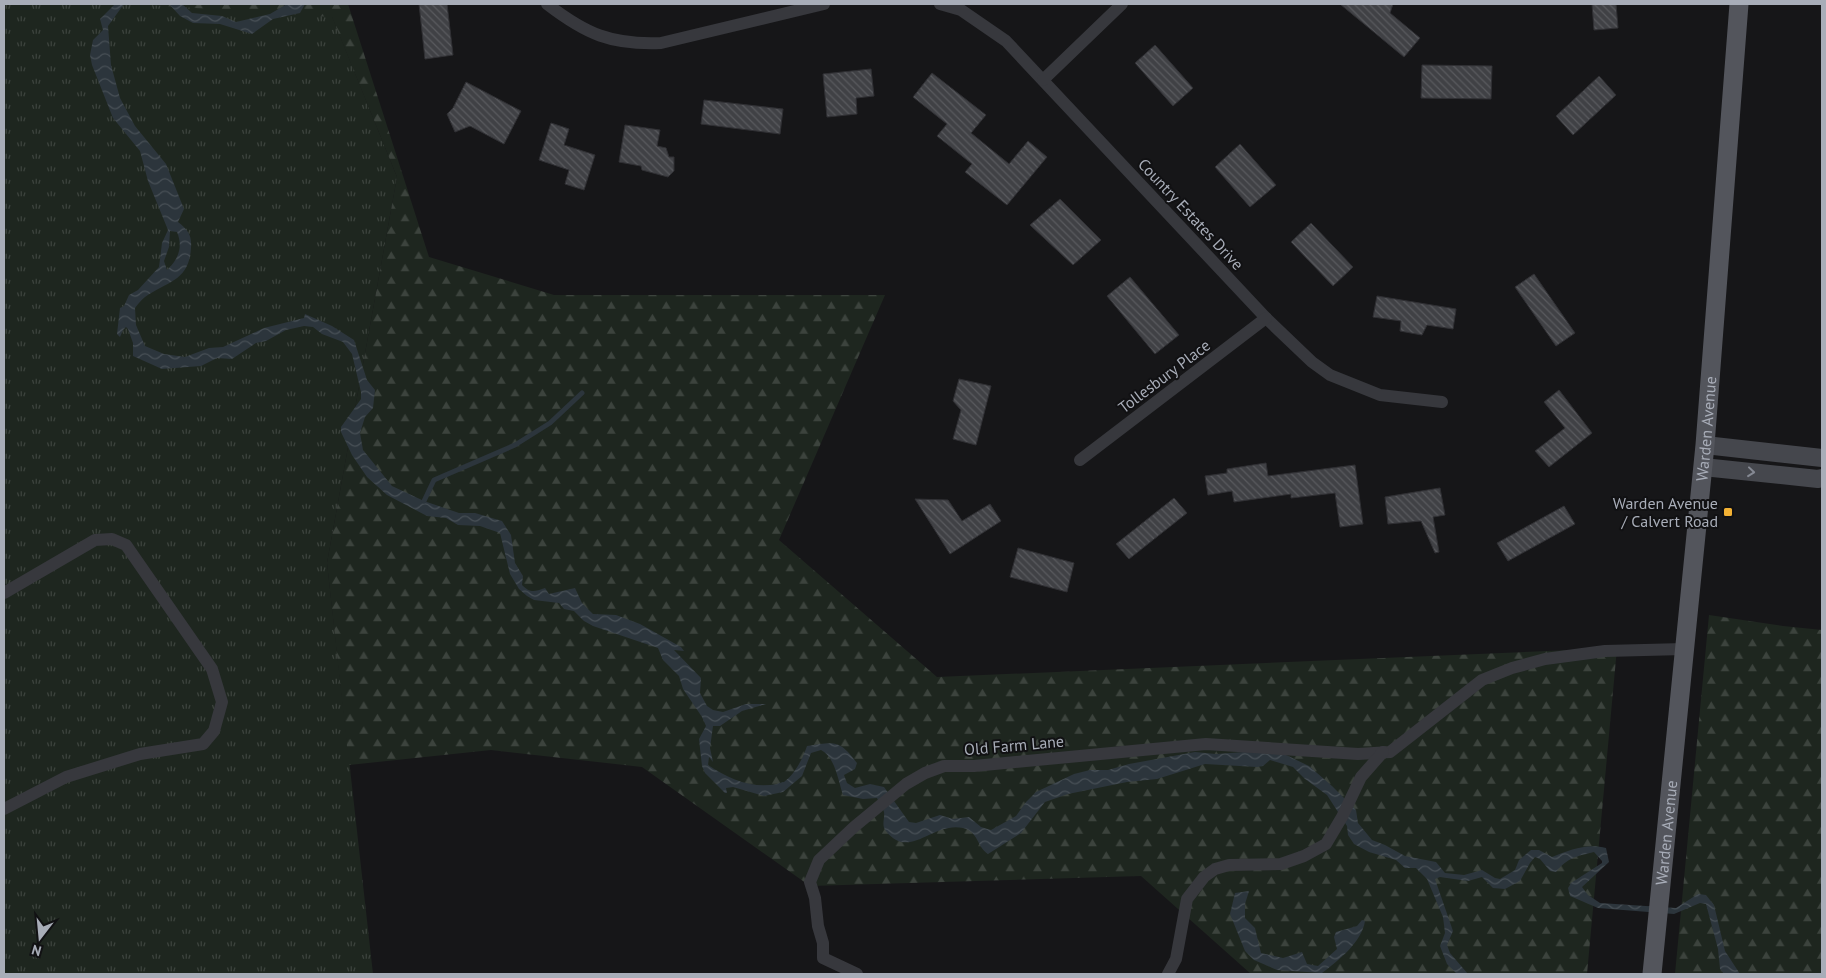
<svg xmlns="http://www.w3.org/2000/svg" width="1826" height="978" viewBox="0 0 1826 978" font-family="'PT Sans',sans-serif">
<defs>
<pattern id="grass-tufts" width="24" height="20" patternUnits="userSpaceOnUse" patternTransform="scale(1.25)"><rect width="24" height="20" fill="#1e261f"/><path d="M3 7l-1-3M5 7V3M7 7l1-3M15 17l-1-3M17 17v-4M19 17l1-3" fill="none" stroke="#3c433d"/></pattern>
<pattern id="forest-firs" width="22" height="20" patternUnits="userSpaceOnUse" patternTransform="scale(1.25)"><rect width="22" height="20" fill="#1e261f"/><path d="M5 1l3.5 6h-7zM16 11l3.5 6h-7z" fill="#3c433d"/></pattern>
<pattern id="water-waves" width="16" height="10" patternUnits="userSpaceOnUse" patternTransform="scale(1.25)"><rect width="16" height="10" fill="#2c353c"/><path d="M0 5q4-4 8 0t8 0" fill="none" stroke="#485056"/></pattern>
<pattern id="building-back-hatch" width="6" height="6" patternUnits="userSpaceOnUse" patternTransform="scale(1.25)"><rect width="6" height="6" fill="#404145"/><path d="M-1 5l2 2M0 0l6 6M5-1l2 2" fill="none" stroke="#595a5e"/></pattern>
</defs>
<rect width="100%" height="100%" fill="#161618"/>
<path fill="url(#grass-tufts)" d="M 4,4 L 327,4 L 397,177 L 327,563 L 373,974 L 4,974 Z"/>
<g fill="url(#forest-firs)">
<path d="M 134,4 L 348,4 L 429,257 L 554,295 L 885,295 L 779,540 L 937,677 L 1617,648 L 1587,974 L 1251,974 L 1141,876 L 810,886 L 642,767 L 491,750 L 349,765 L 327,563 L 397,177 L 332,17 Z"/>
<path d="M 1709,615 L 1783,626 L 1822,630 L 1822,974 L 1675,974 Z"/>
</g>
<g fill="url(#water-waves)" fill-rule="evenodd">
<path d="M 115,4 L 124,4 L 108,26 L 111,65 L 120,98 L 135,126 L 166,164 L 184,209 L 178,222 C 188,230 192,235 191,248 C 189,281 168,281 145,297 C 141,300 138,304 135,308 L 136,325 L 145,346 L 164,354 L 185,357 L 209,348 L 223,347 L 264,328 L 304,318 L 305,314 L 332,326 L 354,340 L 367,380 L 375,390 L 373,408 L 365,417 L 360,433 L 363,450 L 392,486 L 424,501 L 459,513 L 475,513 L 502,521 L 511,535 L 515,563 L 523,576 L 522,585 C 530,593 534,592 545,588 L 549,594 L 575,588 L 582,603 L 593,614 L 616,615 L 640,624 L 681,647 L 684,651 L 674,650 L 701,678 L 700,693 L 707,706 L 713,710 L 723,712 L 746,704 L 766,704 L 742,711 L 720,726 L 713,726 L 710,748 L 713,762 L 709,757 L 708,765 C 729,779 752,789 777,784 C 778,783 784,782 784,782 C 795,774 803,758 807,746 C 835,742 839,739 857,763 L 855,769 L 844,775 L 847,783 L 855,788 L 870,784 L 884,787 L 909,822 L 916,823 L 940,815 L 953,819 L 969,817 L 981,827 L 991,830 L 1016,816 L 1026,802 L 1036,792 L 1074,774 L 1090,770 L 1108,770 L 1129,764 L 1195,752 L 1216,754 L 1258,751 L 1286,755 L 1309,766 L 1332,786 L 1356,810 L 1358,823 L 1372,840 L 1385,845 L 1405,856 L 1436,862 L 1445,873 L 1464,875 L 1482,870 L 1495,878 L 1500,879 L 1515,870 L 1519,860 L 1531,850 L 1539,850 L 1552,857 C 1570,850 1587,843 1606,848 L 1609,862 L 1582,887 L 1588,895 L 1600,903 L 1676,908 L 1698,894 L 1706,895 L 1714,905 L 1725,951 L 1740,974 L 1724,974 L 1720,969 L 1718,949 L 1706,904 L 1700,903 L 1674,914 L 1598,908 L 1570,896 L 1568,888 L 1571,883 L 1602,863 L 1602,861 L 1594,852 C 1577,856 1567,858 1556,872 L 1550,871 L 1540,859 L 1535,857 L 1530,863 L 1520,881 L 1505,889 L 1493,888 L 1482,877 L 1468,881 L 1440,877 L 1435,879 L 1453,931 L 1447,945 L 1450,953 L 1468,974 L 1457,974 L 1447,964 L 1440,946 L 1445,933 L 1443,917 L 1427,879 L 1416,868 L 1405,868 L 1396,860 L 1369,852 L 1354,844 L 1348,835 L 1347,826 L 1327,795 L 1305,779 L 1293,767 L 1270,760 L 1263,766 L 1257,767 L 1205,764 L 1157,779 L 1127,782 L 1068,794 L 1045,802 L 1021,833 L 988,854 C 977,847 978,831 963,828 C 933,821 909,861 886,831 C 881,825 885,819 884,812 C 883,808 879,803 877,798 L 863,799 L 843,795 C 838,780 835,757 821,750 L 811,753 L 802,776 L 783,792 L 764,796 L 733,787 L 726,788 L 727,793 L 725,793 L 705,773 L 702,766 L 699,739 L 706,726 L 702,717 L 683,689 L 679,676 L 663,660 L 658,648 L 593,626 L 584,621 L 574,611 L 564,609 L 559,603 L 534,600 L 527,596 L 519,589 L 510,574 L 500,533 L 480,526 L 458,525 L 446,518 L 427,516 L 387,495 L 367,477 L 352,455 L 341,432 L 341,427 L 361,399 L 361,392 L 352,354 L 343,342 L 322,334 L 313,327 L 304,326 L 286,330 L 266,341 L 256,343 L 232,359 L 217,358 L 201,366 L 162,369 L 133,356 L 133,343 L 128,329 L 126,327 L 123,330 L 120,337 L 117,334 L 120,308 L 124,306 L 129,295 L 138,290 L 159,267 L 162,243 L 168,230 L 148,181 L 140,151 L 113,118 L 92,65 L 90,55 L 93,40 L 103,30 L 100,19 ZM 170,231 L 177,232 C 183,246 179,259 167,270 L 164,261 L 169,247 Z"/>
<path d="M 169,4 L 182,4 L 192,13 L 222,16 L 236,22 L 270,14 L 287,4 L 305,4 L 300,13 L 273,19 L 252,34 L 220,24 L 193,23 L 180,16 Z"/>
<path d="M 1249,891 L 1245,904 L 1245,918 L 1255,928 L 1261,953 L 1283,958 L 1302,952 L 1307,964 L 1318,966 L 1337,949 L 1334,937 L 1336,932 L 1357,926 L 1362,920 L 1365,921 C 1362,942 1338,961 1322,973 L 1277,970 L 1254,960 L 1245,951 L 1230,914 L 1235,893 Z"/>
</g>
<g fill="none" stroke-linecap="round" stroke-linejoin="round">
<path stroke="#2c353c" stroke-width="5" d="M 424,501 L 434,480 L 515,445 L 550,423 L 582,393"/>
</g>
<g fill="url(#building-back-hatch)" stroke="#303034">
<path d="M 419,4 L 447,4 L 453,55 L 425,59 Z"/>
<path d="M 1340,4 L 1393,4 L 1390,13 L 1420,38 L 1404,57 Z"/>
<path d="M 1592,4 L 1616,4 L 1618,28 L 1594,30 Z"/>
<path d="M 1155,45 L 1193,88 L 1173,106 L 1135,63 Z"/>
<path d="M 1422,65 L 1492,66 L 1491,99 L 1421,98 Z"/>
<path d="M 871,69 L 874,96 L 856,98 L 857,114 L 827,117 L 823,74 Z"/>
<path d="M 932,73 L 986,115 L 971,133 L 1009,164 L 1028,141 L 1047,157 L 1007,205 L 965,172 L 972,164 L 937,136 L 947,124 L 913,97 Z"/>
<path d="M 1599,76 L 1616,95 L 1573,135 L 1556,116 Z"/>
<path d="M 466,82 L 521,111 L 504,144 L 470,126 L 455,132 L 447,114 L 453,108 Z"/>
<path d="M 704,100 L 783,109 L 780,134 L 701,124 Z"/>
<path d="M 551,123 L 569,129 L 564,145 L 595,155 L 584,190 L 565,184 L 569,170 L 539,160 Z"/>
<path d="M 625,125 L 660,130 L 657,146 L 666,148 L 669,157 L 674,157 L 674,171 L 668,177 L 642,170 L 641,166 L 619,162 Z"/>
<path d="M 1240,144 L 1276,185 L 1250,207 L 1215,167 Z"/>
<path d="M 1060,199 L 1101,240 L 1073,265 L 1030,225 Z"/>
<path d="M 1311,223 L 1353,267 L 1333,286 L 1291,242 Z"/>
<path d="M 1534,274 L 1575,333 L 1556,346 L 1515,287 Z"/>
<path d="M 1130,277 L 1179,335 L 1155,354 L 1107,296 Z"/>
<path d="M 1377,296 L 1456,309 L 1453,329 L 1427,325 L 1422,335 L 1400,331 L 1401,321 L 1373,317 Z"/>
<path d="M 959,379 L 991,386 L 976,445 L 953,439 L 961,410 L 953,401 Z"/>
<path d="M 1559,390 L 1592,433 L 1549,467 L 1535,451 L 1565,428 L 1544,402 Z"/>
<path d="M 1266,463 L 1268,476 L 1355,465 L 1363,524 L 1340,527 L 1335,493 L 1291,498 L 1291,494 L 1234,502 L 1232,491 L 1208,495 L 1205,476 L 1227,473 L 1227,469 Z"/>
<path d="M 1440,488 L 1445,515 L 1433,517 L 1439,552 L 1435,553 L 1421,521 L 1388,524 L 1385,497 Z"/>
<path d="M 1174,498 L 1187,513 L 1129,559 L 1116,544 Z"/>
<path d="M 915,499 L 948,500 L 962,521 L 990,504 L 1001,521 L 950,554 Z"/>
<path d="M 1564,506 L 1575,524 L 1508,561 L 1497,543 Z"/>
<path d="M 1018,548 L 1074,563 L 1067,592 L 1010,577 Z"/>
</g>
<g fill="none" stroke-linecap="round" stroke-linejoin="round">
<g stroke="#37383d" stroke-width="12">
<path d="M 547,4 C 586,34 611,45 661,43 L 824,4"/>
<path d="M 940,4 L 961,10 L 1006,41 L 1266,318 L 1312,362 L 1330,375 L 1380,395 L 1442,402"/>
<path d="M 1043,80 L 1122,4"/>
<path d="M 1080,460 L 1266,318"/>
<path d="M 4,593 L 95,540 L 112,539 L 126,545 L 212,669 L 222,702 L 214,731 L 203,744 L 140,754 L 66,777 L 4,809"/>
<path d="M 857,974 L 823,958 L 823,943 L 818,926 L 815,898 L 810,882 L 819,860 L 854,827 L 906,784 L 925,773 L 944,766 L 974,766 L 1206,744 L 1358,754 L 1390,752 L 1482,680 L 1512,668 L 1545,659 L 1605,651 L 1684,649"/>
<path d="M 1168,974 L 1176,959 L 1187,899 L 1204,877 L 1215,869 L 1229,865 L 1281,864 L 1304,856 L 1326,844 L 1342,817 L 1361,777 L 1383,752"/>
</g>
<g stroke="#45474d" stroke-width="18">
<path d="M 1705,445 L 1822,458"/>
<path d="M 1703,467 L 1818,479 L 1822,478"/>
</g>
<path stroke="#53555c" stroke-width="19" id="s1" d="M 1652,974 L 1705,445 L 1739,4"/>
</g>
<defs><path id="oneway-chevron" d="M-2-3.5L2.5 0L-2 3.5" fill="none" stroke-width="1.6" stroke-linecap="round" stroke-linejoin="round" transform="scale(1.25)"/></defs>
<use stroke="#858993" href="#oneway-chevron" transform="translate(1751 472) rotate(6)"/>
<rect fill="#f2b134" stroke="#111113" stroke-width="2" x="1723" y="507" width="10" height="10" rx="2.5"/>
<g text-anchor="middle" stroke-width="4" stroke-linejoin="round" paint-order="stroke">
<g font-size="16" fill="#a8adb8" stroke="#111113">
<text transform="translate(1191 214) rotate(47)" y="6">Country Estates Drive</text>
<text transform="translate(1164 376) rotate(-37)" y="6">Tollesbury Place</text>
<text dy="6" stroke="none"><textPath href="#s1" startOffset="548">Warden Avenue</textPath></text>
<text transform="translate(1014 745) rotate(-5)" y="6">Old Farm Lane</text>
<text dy="6" stroke="none"><textPath href="#s1" startOffset="142">Warden Avenue</textPath></text>
</g>
<g font-size="16" fill="#a8adb8" stroke="#111113" text-anchor="end">
<text x="1718" y="509">Warden Avenue<tspan x="1718" dy="18">/ Calvert Road</tspan></text>
</g>
</g>
<rect width="1826" height="978" fill="none" stroke="#a8adb8" stroke-width="10"/>
<g transform="translate(40 938) rotate(196)" stroke="#111113" stroke-width="4" paint-order="stroke">
<path d="M0-4L9 19L0 12L-9 19Z" fill="#a8adb8"/>
<text y="-8" font-size="14" font-weight="bold" text-anchor="middle" fill="#a8adb8">N</text>
</g>
</svg>
